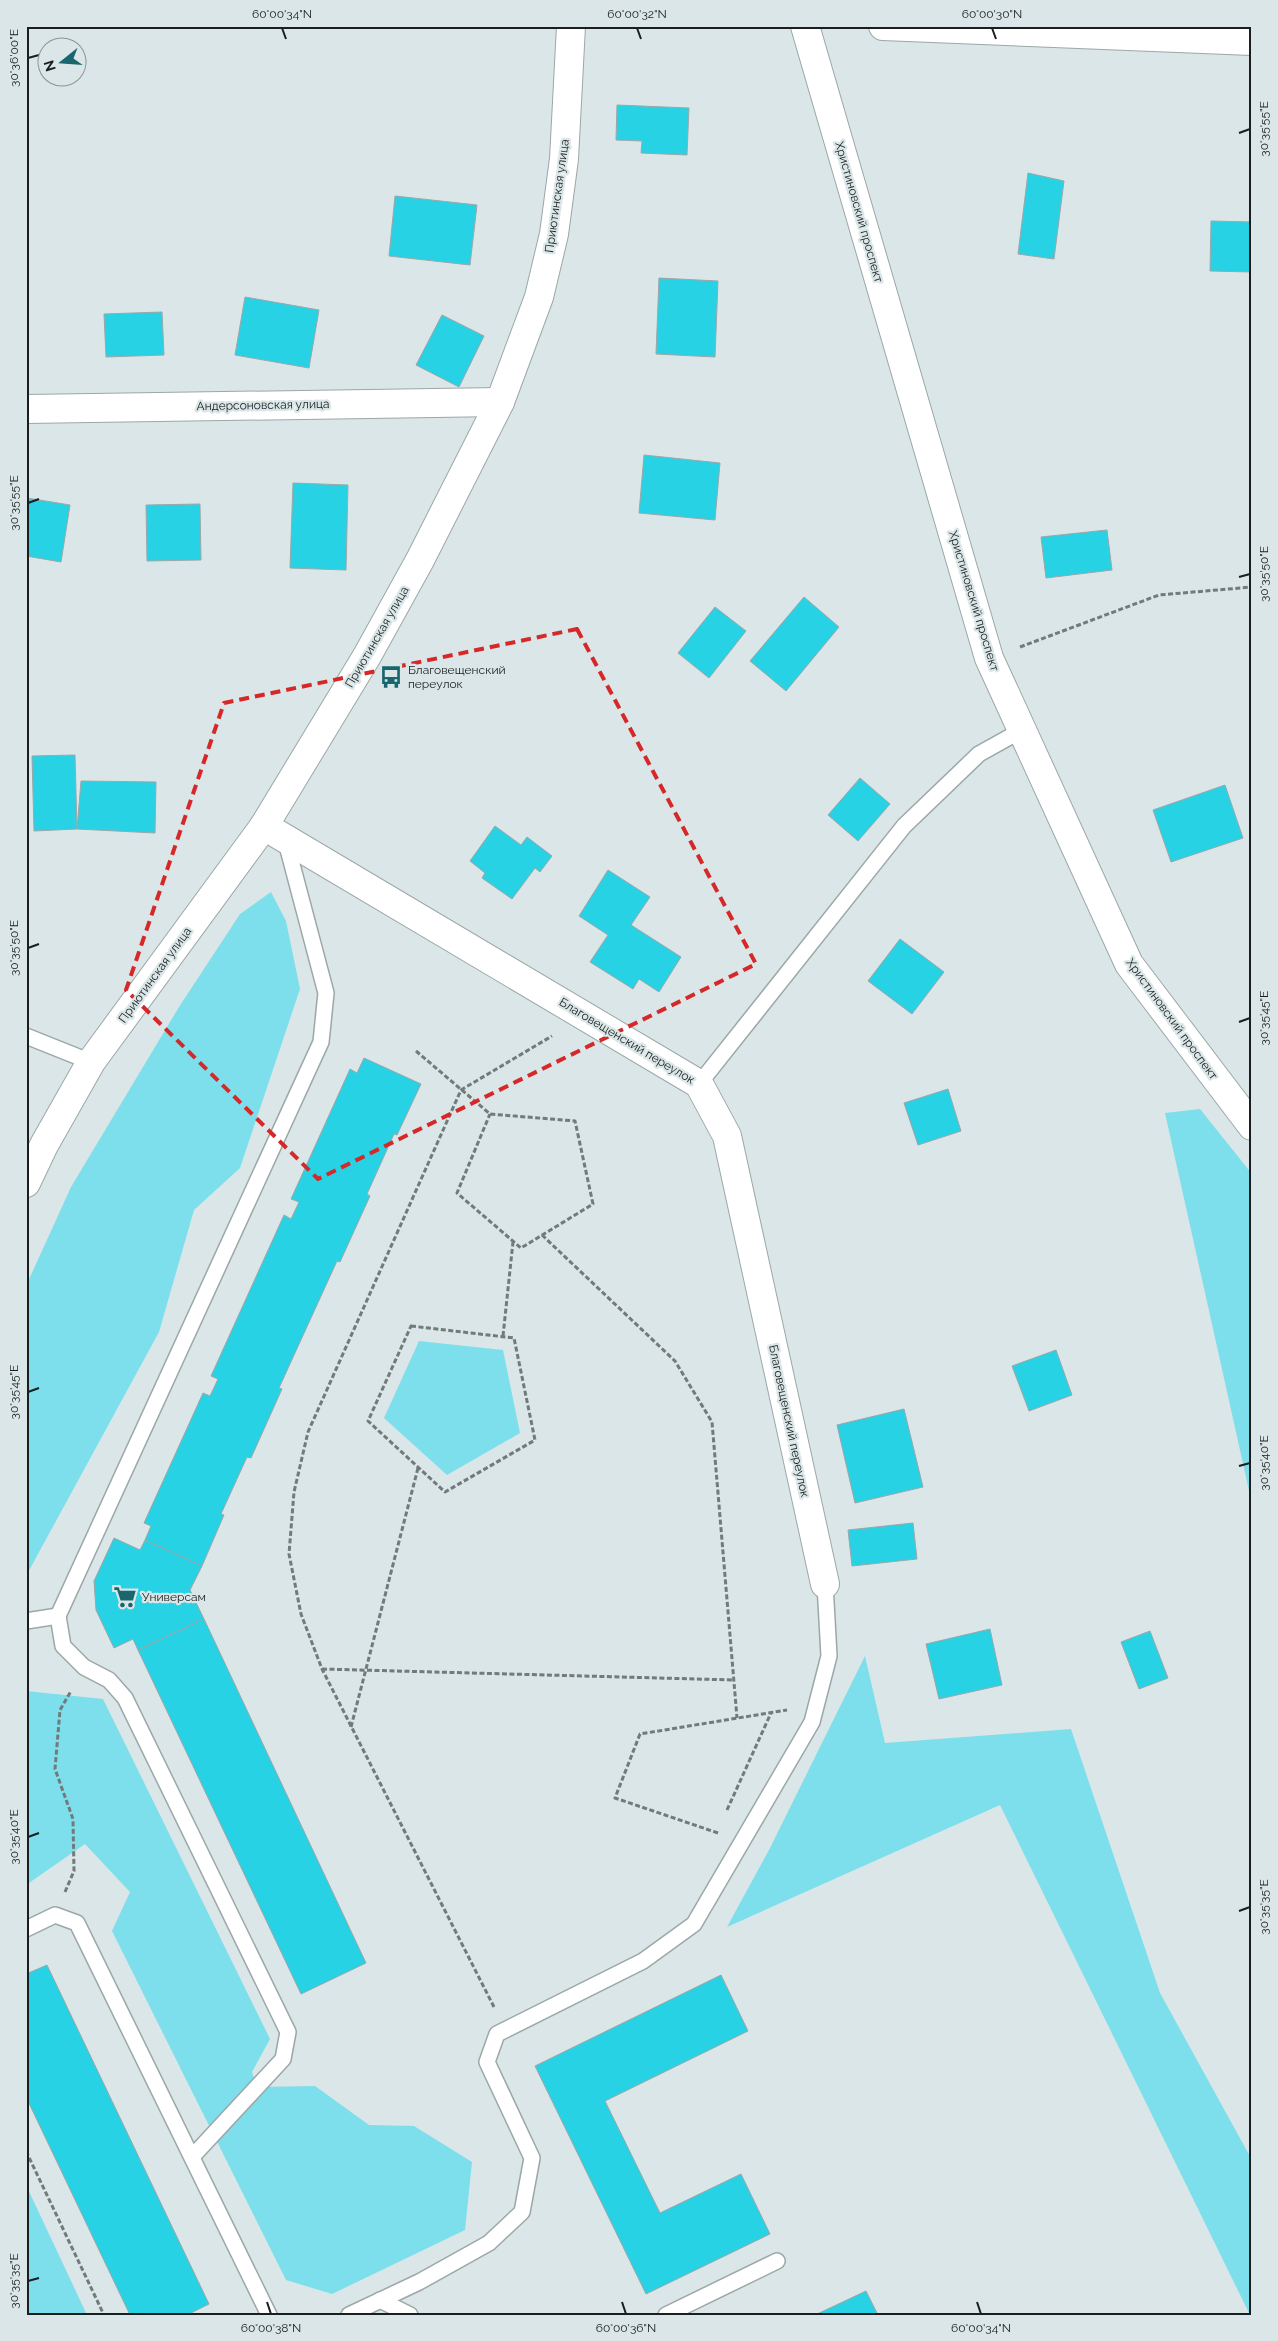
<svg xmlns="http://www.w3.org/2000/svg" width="1278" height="2341" viewBox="0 0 1278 2341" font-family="Raleway,sans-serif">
<rect width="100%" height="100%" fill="#dae6e7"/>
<g fill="#7ddfeb">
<path d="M 271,892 L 286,921 L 300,989 L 240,1168 L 194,1210 L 159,1332 L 26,1576 L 26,1286 L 71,1187 L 179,1007 L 240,914 Z"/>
<path d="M 1200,1109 L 1252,1174 L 1252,1504 L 1165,1113 Z"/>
<path d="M 419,1341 L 503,1350 L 520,1433 L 447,1475 L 384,1418 Z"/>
<path d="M 865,1656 L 885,1743 L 1071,1729 L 1160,1993 L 1252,2160 L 1252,2315 L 1250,2315 L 1000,1805 L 727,1927 L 770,1848 Z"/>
<path d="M 26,1691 L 103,1699 L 270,2039 L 252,2072 L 257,2087 L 315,2086 L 369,2125 L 414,2126 L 472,2162 L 465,2230 L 332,2294 L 286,2280 L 112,1931 L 130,1892 L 85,1844 L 26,1885 Z"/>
<path d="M 26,2185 L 87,2315 L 26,2315 Z"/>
</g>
<g fill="#26d2e4" stroke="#9da7a9">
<path d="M 617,105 L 689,108 L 687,155 L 641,153 L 642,141 L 616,140 Z"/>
<path d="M 1028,173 L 1064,181 L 1054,259 L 1018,254 Z"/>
<path d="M 395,196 L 477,205 L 470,265 L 389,256 Z"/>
<path d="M 1211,221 L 1252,222 L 1252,272 L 1210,271 Z"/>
<path d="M 659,278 L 718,281 L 715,357 L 656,354 Z"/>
<path d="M 245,297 L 319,310 L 309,368 L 235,355 Z"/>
<path d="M 162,312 L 164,355 L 106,357 L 104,314 Z"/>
<path d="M 442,315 L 484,336 L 459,387 L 416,365 Z"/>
<path d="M 644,455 L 720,463 L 715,520 L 639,513 Z"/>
<path d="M 293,483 L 348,485 L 346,570 L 290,568 Z"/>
<path d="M 27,498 L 70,505 L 61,562 L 26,556 Z"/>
<path d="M 200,504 L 201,560 L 147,561 L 146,505 Z"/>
<path d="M 1107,530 L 1112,570 L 1046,578 L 1041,537 Z"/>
<path d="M 804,597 L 839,627 L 786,691 L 750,661 Z"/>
<path d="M 715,607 L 746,631 L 709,678 L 678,653 Z"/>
<path d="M 75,755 L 77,829 L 34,831 L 32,756 Z"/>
<path d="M 860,778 L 890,804 L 858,841 L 828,815 Z"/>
<path d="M 81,781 L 156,782 L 155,833 L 77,829 Z"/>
<path d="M 1225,785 L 1243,838 L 1171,862 L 1153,810 Z"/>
<path d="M 495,826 L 521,845 L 527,837 L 552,856 L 540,872 L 535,868 L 512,899 L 482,878 L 485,873 L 470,861 Z"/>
<path d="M 608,870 L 650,897 L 631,925 L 681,957 L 659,992 L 639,979 L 633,989 L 590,962 L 608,935 L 579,916 Z"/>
<path d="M 900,939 L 944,972 L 912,1014 L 868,981 Z"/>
<path d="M 364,1058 L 421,1084 L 397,1135 L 394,1134 L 367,1194 L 370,1196 L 340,1262 L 337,1261 L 279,1388 L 282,1389 L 251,1458 L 247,1457 L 221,1514 L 224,1515 L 202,1566 L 145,1540 L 151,1526 L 144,1523 L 203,1393 L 210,1396 L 218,1379 L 211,1376 L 284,1215 L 291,1219 L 299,1202 L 291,1199 L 350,1069 L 357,1073 Z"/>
<path d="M 948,1089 L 961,1131 L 918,1145 L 904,1103 Z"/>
<path d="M 1056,1350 L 1072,1395 L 1029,1411 L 1012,1366 Z"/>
<path d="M 904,1409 L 923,1487 L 855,1503 L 837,1425 Z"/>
<path d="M 913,1523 L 917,1559 L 852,1566 L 848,1530 Z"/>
<path d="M 114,1538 L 140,1550 L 145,1540 L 202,1566 L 190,1590 L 204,1619 L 138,1650 L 133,1639 L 114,1648 L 96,1610 L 94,1581 Z"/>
<path d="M 204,1619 L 366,1963 L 301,1994 L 138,1650 Z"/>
<path d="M 990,1629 L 1002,1685 L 939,1699 L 926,1644 Z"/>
<path d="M 1150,1631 L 1168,1678 L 1139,1689 L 1121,1642 Z"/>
<path d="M 47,1965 L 209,2304 L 187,2315 L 130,2315 L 26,2097 L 26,1974 Z"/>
<path d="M 721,1975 L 748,2031 L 605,2101 L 660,2213 L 741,2174 L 770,2234 L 646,2294 L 535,2066 Z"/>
<path d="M 866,2291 L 878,2315 L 815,2315 Z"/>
</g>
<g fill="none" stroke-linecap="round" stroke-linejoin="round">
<defs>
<g id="lane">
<path d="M 26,1036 L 91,1062"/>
<path d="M 699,1084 L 904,826 L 979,754 L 1022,730"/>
<path d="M 58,1616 L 63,1646 L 84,1667 L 109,1680 L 125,1698 L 288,2032 L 283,2059 L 192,2157"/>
<path d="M 26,1621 L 58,1616 L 321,1042 L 326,993 L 285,838"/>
<path d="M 26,1929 L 55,1915 L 77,1923 L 269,2315"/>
<path d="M 380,2300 L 410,2315"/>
<path d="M 349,2315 L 419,2282 L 489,2243 L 522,2212 L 532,2158 L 487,2062 L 497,2034 L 643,1961 L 694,1924 L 812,1722 L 829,1656 L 825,1584"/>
<path d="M 666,2315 L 777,2261"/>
</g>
<g id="street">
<path d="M 805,26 L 989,658 L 1129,964 L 1252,1126"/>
<path d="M 883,26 L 1252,41"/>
<path d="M 26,409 L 500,402"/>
<path d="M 264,826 L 699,1084 L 727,1136 L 825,1584"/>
</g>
<path id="secondary" d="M 26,1183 L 44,1145 L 91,1062 L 264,826 L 367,656 L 420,560 L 500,402 L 539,297 L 554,234 L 564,159 L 571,26"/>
</defs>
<use href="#lane" stroke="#9ca7a8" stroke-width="18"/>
<use href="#street" stroke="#9ca7a8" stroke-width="30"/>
<use href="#secondary" stroke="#9ca7a8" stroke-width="30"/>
<g stroke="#727a7a" stroke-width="3" stroke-dasharray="5 2.5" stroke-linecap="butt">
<path d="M 1020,647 L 1159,595 L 1252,587"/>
<path d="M 416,1051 L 490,1114 L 575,1121 L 593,1204 L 521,1248 L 457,1193 L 490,1114"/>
<path d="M 542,1235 L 675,1361 L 712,1422 L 737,1718"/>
<path d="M 411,1326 L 514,1338 L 535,1440 L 445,1492 L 368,1421 Z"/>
<path d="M 503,1336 L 513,1242"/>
<path d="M 322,1669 L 734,1680"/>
<path d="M 351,1727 L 418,1468"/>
<path d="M 727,1810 L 771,1713"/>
<path d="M 718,1833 L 615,1798 L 640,1734 L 787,1710"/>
<path d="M 65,1892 L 74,1871 L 73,1819 L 55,1769 L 60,1710 L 71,1691"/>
<path d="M 494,2007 L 322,1669 L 301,1614 L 289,1554 L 294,1492 L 308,1432 L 461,1090 L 552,1036"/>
<path d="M 26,2151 L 104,2315"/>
</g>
<use href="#lane" stroke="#fff" stroke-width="15"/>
<use href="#street" stroke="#fff" stroke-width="28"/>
<use href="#secondary" stroke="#fff" stroke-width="28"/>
</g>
<path fill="none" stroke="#d62828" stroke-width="4" stroke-dasharray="10 6" stroke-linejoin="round" d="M 577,629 L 756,964 L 318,1179 L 126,990 L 224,703 Z"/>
<path fill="none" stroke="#1a1e1e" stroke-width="2" d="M 282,28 L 286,39M 637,28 L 641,39M 992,28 L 996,39M 28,58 L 39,55M 1239,133 L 1250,129M 28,503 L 39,499M 1239,577 L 1250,574M 28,948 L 39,944M 1239,1022 L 1250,1018M 28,1392 L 39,1388M 1239,1466 L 1250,1463M 28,1837 L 39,1833M 1239,1911 L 1250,1907M 28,2281 L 39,2278M 267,2302 L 271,2314M 622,2302 L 626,2314M 977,2302 L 981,2314"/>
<defs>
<symbol id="bus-bare" viewBox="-9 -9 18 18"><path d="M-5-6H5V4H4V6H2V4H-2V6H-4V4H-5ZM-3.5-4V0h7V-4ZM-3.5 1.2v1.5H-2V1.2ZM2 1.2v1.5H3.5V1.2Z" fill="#1a666f" stroke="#dae6e7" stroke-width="2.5" paint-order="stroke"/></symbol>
<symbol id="supermarket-bare" viewBox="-9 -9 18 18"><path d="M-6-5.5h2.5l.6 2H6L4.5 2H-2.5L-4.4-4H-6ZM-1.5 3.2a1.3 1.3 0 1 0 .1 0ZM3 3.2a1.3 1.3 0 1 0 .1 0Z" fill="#1a666f" stroke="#dae6e7" stroke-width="2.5" paint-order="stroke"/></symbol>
</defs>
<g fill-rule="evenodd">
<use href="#bus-bare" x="375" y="661" width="32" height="32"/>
<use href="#supermarket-bare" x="109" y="1581" width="32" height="32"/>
</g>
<g text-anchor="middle" stroke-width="4.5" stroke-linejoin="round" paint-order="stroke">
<g font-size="12" fill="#1a1e1e" stroke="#dae6e7">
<text transform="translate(557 196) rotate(-82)" y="4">Приютинская улица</text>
<text transform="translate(859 212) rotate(74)" y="4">Христиновский проспект</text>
<text transform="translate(263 405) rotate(-1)" y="4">Андерсоновская улица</text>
<text transform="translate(974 601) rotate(73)" y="4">Христиновский проспект</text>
<text transform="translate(377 637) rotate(-60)" y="4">Приютинская улица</text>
<text transform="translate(155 975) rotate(-54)" y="4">Приютинская улица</text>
<text transform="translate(1172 1019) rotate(54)" y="4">Христиновский проспект</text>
<text transform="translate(627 1041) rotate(31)" y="4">Благовещенский переулок</text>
<text transform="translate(789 1421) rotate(78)" y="4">Благовещенский переулок</text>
</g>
<g font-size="12" fill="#1a1e1e" stroke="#dae6e7" text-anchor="start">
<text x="408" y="674">Благовещенский<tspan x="408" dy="14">переулок</tspan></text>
<text x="142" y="1601">Универсам</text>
</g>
</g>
<rect width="1278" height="2341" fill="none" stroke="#dae6e7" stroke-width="55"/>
<g transform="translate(62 62) rotate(253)"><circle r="24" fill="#dae6e7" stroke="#8d9697"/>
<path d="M0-4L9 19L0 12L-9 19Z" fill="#1a666f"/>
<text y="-8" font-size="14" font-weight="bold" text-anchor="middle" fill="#1a1e1e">N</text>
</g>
<rect x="28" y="28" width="1222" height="2286" fill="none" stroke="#1a1e1e" stroke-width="2"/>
<g font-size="12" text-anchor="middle" fill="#1a1e1e">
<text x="282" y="18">60°00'34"N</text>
<text x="637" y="18">60°00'32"N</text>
<text x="992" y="18">60°00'30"N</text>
<text transform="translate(14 58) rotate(-90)" y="4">30°36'00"E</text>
<text transform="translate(1264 129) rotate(-90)" y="4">30°35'55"E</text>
<text transform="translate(14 503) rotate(-90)" y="4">30°35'55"E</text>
<text transform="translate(1264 574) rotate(-90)" y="4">30°35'50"E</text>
<text transform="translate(14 948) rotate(-90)" y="4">30°35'50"E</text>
<text transform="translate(1264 1018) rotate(-90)" y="4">30°35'45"E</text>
<text transform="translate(14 1392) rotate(-90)" y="4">30°35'45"E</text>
<text transform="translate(1264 1463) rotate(-90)" y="4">30°35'40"E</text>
<text transform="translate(14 1837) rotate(-90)" y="4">30°35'40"E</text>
<text transform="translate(1264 1907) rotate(-90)" y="4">30°35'35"E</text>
<text transform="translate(14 2281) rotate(-90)" y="4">30°35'35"E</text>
<text x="271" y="2332">60°00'38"N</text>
<text x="626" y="2332">60°00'36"N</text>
<text x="981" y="2332">60°00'34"N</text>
</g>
</svg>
